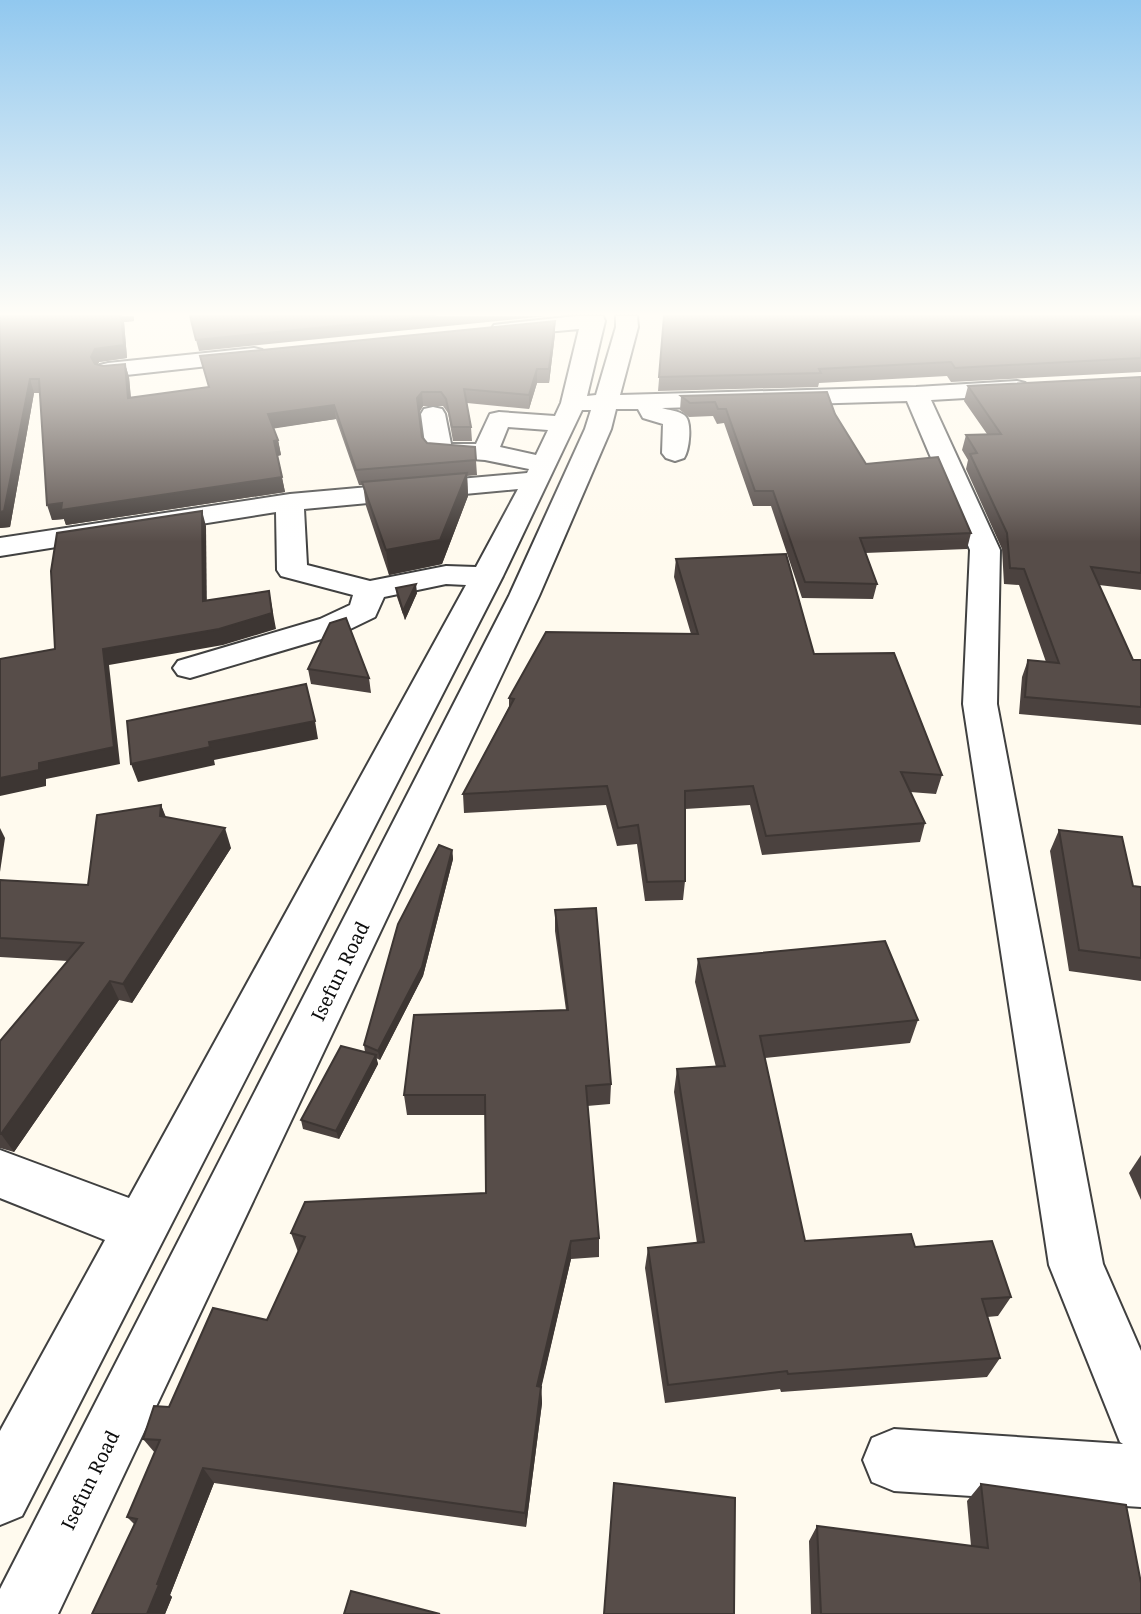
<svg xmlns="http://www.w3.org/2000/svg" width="1141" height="1614" viewBox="0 0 1141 1614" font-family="'Noto Serif',serif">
<rect width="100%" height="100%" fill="#fffaee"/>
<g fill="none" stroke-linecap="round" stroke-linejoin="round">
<defs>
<g id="minor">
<path d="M 576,316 L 603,316 L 605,321 L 587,396 L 596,395 L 616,327 L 616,316 L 637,316 L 638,327 L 620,395 L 916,387 L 1017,381 L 1025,383 L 1029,388 L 1025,393 L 1017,395 L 931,400 L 1000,550 L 997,704 L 1103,1264 L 1141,1351 L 1141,1507 L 894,1491 L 872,1482 L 863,1460 L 872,1438 L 894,1429 L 1123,1444 L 1120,1442 L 1049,1265 L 963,704 L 970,550 L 907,401 L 662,408 C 668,410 679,411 684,415 C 693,421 689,451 684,458 L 675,461 L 666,458 L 662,453 L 663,424 L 643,418 L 638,409 L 616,409 L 611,429 L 539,596 L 58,1614 L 0,1614 L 0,1589 L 509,596 L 585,429 L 591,410 L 582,410 L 503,576 L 22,1516 L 0,1525 L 0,1431 L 105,1240 L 0,1198 L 0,1150 L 129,1198 L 466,585 L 446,584 L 384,597 L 375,617 L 342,633 L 190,678 L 178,675 L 173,668 L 178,661 L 320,619 L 350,605 L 353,595 L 281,576 L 277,570 L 276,512 L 0,556 L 0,538 L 290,494 L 527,473 L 529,469 L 485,460 L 430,456 L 426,451 L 421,414 L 424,409 L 433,407 L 442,409 L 445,414 L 451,444 L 476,444 L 490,414 L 499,412 L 555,416 L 561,403 L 579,329 L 502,336 L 494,335 L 491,330 L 494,325 L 502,324 ZM 508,427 L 548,430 L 536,455 L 500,447 ZM 518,489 L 476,567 L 446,566 L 370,581 L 307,565 L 304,509 Z"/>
<path d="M 254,348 L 262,350 L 265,355 L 262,360 L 108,377 L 100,375 L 97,370 L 100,365 L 108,363 Z"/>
</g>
</defs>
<use href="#minor" stroke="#404040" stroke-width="4"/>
<use href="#minor" fill="#fff" fill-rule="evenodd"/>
</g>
<g fill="#4b423f">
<path d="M 0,316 L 134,316 L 134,321 L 124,322 L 127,358 L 99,362 L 98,364 L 103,366 L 125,364 L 129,377 L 131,398 L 208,388 L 555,334 L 549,383 L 537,383 L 529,409 L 467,403 L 471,427 L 472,441 L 453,441 L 448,413 L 443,406 L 423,406 L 419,412 L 422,437 L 427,443 L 475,447 L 477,475 L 467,476 L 468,496 L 442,564 L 389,575 L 366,506 L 363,485 L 359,485 L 336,419 L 273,428 L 278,440 L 281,455 L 277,456 L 285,492 L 66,525 L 64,519 L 52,520 L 40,393 L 34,393 L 10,527 L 0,528 Z"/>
<path d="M 663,316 L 1141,316 L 1141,372 L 951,382 L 947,376 L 819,383 L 818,387 L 658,391 L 664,320 Z"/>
<path d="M 1141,377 L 1141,590 L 1099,585 L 1133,660 L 1141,660 L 1141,725 L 1019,714 L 1022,677 L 1028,660 L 1046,662 L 1019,585 L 1004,584 L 1002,549 L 966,469 L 968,460 L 962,450 L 966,435 L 987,434 L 964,401 L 968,386 Z"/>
<path d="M 681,396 L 835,414 L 866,464 L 971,533 L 967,549 L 865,553 L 877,584 L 873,599 L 802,598 L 771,506 L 753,506 L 724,423 L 717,424 L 713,416 L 689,417 L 680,410 Z"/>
<path d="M 676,559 L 814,654 L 942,775 L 936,794 L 910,792 L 925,823 L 920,842 L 762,855 L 750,805 L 685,809 L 685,881 L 683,900 L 645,901 L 637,844 L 617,846 L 606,805 L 464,813 L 463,794 L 509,707 L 509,698 L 691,634 L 674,577 Z"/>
<path d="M 396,588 L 417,593 L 405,620 L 397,597 Z"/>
<path d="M 308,669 L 369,678 L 371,693 L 311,684 Z"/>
<path d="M 161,805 L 166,817 L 231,848 L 132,1003 L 119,1000 L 14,1152 L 0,1148 L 0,1041 L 68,961 L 0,957 L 0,880 L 88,885 Z"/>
<path d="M 1059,830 L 1133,886 L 1141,887 L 1141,981 L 1069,971 L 1050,851 Z"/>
<path d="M 452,850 L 453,859 L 423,976 L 380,1060 L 376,1058 L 378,1064 L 339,1139 L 303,1129 L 301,1120 L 365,1052 L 364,1045 Z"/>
<path d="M 555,910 L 611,1084 L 610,1104 L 587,1106 L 599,1238 L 599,1257 L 571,1259 L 541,1387 L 542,1403 L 526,1527 L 214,1483 L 170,1595 L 172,1597 L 165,1614 L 92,1614 L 135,1525 L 127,1517 L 155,1453 L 143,1439 L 169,1407 L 267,1320 L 298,1252 L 291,1233 L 486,1193 L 485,1115 L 407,1115 L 404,1095 L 566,1010 L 555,931 Z"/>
<path d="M 698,959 L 918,1020 L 910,1043 L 765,1058 L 805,1241 L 915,1247 L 1011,1297 L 998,1316 L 987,1317 L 1000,1358 L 987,1377 L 781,1392 L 780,1389 L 665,1403 L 645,1268 L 648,1248 L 697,1243 L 674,1092 L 677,1069 L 716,1067 L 695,982 Z"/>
<path d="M 1141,1155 L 1141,1200 L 1129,1173 Z"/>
<path d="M 981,1484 L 1141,1614 L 811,1614 L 809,1541 L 817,1526 L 971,1546 L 967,1501 Z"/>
</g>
<g fill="#3d3633">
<path d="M 121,316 L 134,316 L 134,321 L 124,322 L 127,358 L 99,362 L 95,371 L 91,357 L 95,349 Z"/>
<path d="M 436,316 L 547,316 L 199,351 L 196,340 Z"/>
<path d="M 555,321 L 555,334 L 549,383 L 549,369 Z"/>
<path d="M 125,364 L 129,377 L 132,413 L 128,398 Z"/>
<path d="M 537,369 L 537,383 L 529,409 L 529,395 Z"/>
<path d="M 30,379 L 34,393 L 10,527 L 0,528 L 0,512 Z"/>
<path d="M 422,392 L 423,406 L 419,413 L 417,398 Z"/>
<path d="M 334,405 L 336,419 L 271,429 L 268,414 Z"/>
<path d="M 278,440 L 281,455 L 277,456 L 274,441 Z"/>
<path d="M 467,473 L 468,496 L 442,564 L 389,575 L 386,550 Z"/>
<path d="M 282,477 L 285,492 L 66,525 L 64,519 L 52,520 L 47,505 Z"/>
<path d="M 202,511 L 206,526 L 207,616 L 203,601 Z"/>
<path d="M 416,584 L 417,593 L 405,620 L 403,611 Z"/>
<path d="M 269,591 L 276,629 L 223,645 L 109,665 L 120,764 L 46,779 L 46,786 L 0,796 L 0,778 L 39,763 L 103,649 Z"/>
<path d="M 315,721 L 318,739 L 214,760 L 215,765 L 138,782 L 131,764 L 209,742 Z"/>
<path d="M 161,805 L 168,825 L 160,816 Z"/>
<path d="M 0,828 L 5,838 L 0,872 Z"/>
<path d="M 225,828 L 231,848 L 132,1003 L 123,984 Z"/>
<path d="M 452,850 L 453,859 L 423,976 L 380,1060 L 378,1051 Z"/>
<path d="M 110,981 L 119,1000 L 14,1152 L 1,1134 Z"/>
<path d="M 376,1055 L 378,1064 L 339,1139 L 336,1131 Z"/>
<path d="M 571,1241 L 571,1259 L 538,1402 L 537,1386 Z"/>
<path d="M 541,1387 L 542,1403 L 526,1527 L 525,1513 Z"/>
<path d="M 203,1468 L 214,1483 L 170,1595 L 172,1597 L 165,1614 L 147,1614 L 157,1584 Z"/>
</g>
<g fill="#574d49" stroke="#3d3633" stroke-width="2">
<path d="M 0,316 L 121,316 L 124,345 L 95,349 L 91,357 L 95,364 L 103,366 L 125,364 L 128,398 L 209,387 L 200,356 L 555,321 L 549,369 L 537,369 L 529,395 L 464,389 L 471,427 L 452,427 L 446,399 L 441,392 L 422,392 L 417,398 L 422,437 L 427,443 L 475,447 L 476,460 L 356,470 L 334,405 L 268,414 L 278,440 L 274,441 L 282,477 L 61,510 L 62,503 L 47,505 L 39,379 L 30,379 L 4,511 L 0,512 Z"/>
<path d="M 190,316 L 436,316 L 196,340 Z"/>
<path d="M 664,316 L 1141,316 L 1141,358 L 955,368 L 951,362 L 819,369 L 821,373 L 659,377 Z"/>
<path d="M 1141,377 L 1141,573 L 1091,567 L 1133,660 L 1141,660 L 1141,707 L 1025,697 L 1028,660 L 1059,663 L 1024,569 L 1010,568 L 1007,533 L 970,454 L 977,453 L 966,435 L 1001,434 L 968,386 Z"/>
<path d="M 827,392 L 835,414 L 866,464 L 938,457 L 971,533 L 860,538 L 877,584 L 805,582 L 773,491 L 755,491 L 726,409 L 718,409 L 715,402 L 690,403 L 681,396 Z"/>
<path d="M 467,473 L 440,540 L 386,550 L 362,482 Z"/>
<path d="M 202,511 L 203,601 L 269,591 L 272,613 L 219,629 L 103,649 L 114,747 L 39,763 L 39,770 L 0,778 L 0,659 L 55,649 L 51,571 L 57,533 Z"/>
<path d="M 786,554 L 814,654 L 894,653 L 942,775 L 901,772 L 925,823 L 766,836 L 753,786 L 685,791 L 685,881 L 647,882 L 638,825 L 618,828 L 607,786 L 463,794 L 514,699 L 509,698 L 546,632 L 698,634 L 676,559 Z"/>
<path d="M 416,584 L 403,611 L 396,588 Z"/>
<path d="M 346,618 L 369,678 L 308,669 L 330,623 Z"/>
<path d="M 306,684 L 315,721 L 209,742 L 210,747 L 131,764 L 127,721 Z"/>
<path d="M 161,805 L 160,816 L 225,828 L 123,984 L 110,981 L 1,1134 L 0,1134 L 0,1041 L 83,943 L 0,938 L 0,880 L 88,885 L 97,815 Z"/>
<path d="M 1059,830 L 1122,837 L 1133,886 L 1141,887 L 1141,958 L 1079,950 Z"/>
<path d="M 439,845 L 452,850 L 422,967 L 378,1051 L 364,1045 L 398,924 Z"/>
<path d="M 596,908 L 611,1084 L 586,1086 L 599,1238 L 571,1241 L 537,1386 L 541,1387 L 525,1513 L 203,1468 L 157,1584 L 159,1585 L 147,1614 L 92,1614 L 137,1519 L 127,1517 L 160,1440 L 143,1439 L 154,1406 L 169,1407 L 213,1308 L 267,1320 L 305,1237 L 291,1233 L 305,1202 L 486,1193 L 485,1095 L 404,1095 L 414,1015 L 568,1010 L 555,910 Z"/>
<path d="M 885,941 L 918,1020 L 760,1036 L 805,1241 L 911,1234 L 915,1247 L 992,1241 L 1011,1297 L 982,1299 L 1000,1358 L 788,1374 L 787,1371 L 668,1385 L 648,1248 L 704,1242 L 677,1069 L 725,1066 L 698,959 Z"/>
<path d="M 341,1046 L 376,1055 L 336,1131 L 301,1120 Z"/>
<path d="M 614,1483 L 735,1498 L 734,1614 L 604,1614 Z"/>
<path d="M 981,1484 L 1126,1505 L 1141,1583 L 1141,1614 L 821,1614 L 817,1526 L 988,1548 Z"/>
<path d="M 351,1591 L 440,1614 L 344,1614 Z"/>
</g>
<linearGradient id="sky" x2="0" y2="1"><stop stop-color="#91c8ef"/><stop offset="0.58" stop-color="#fffdf7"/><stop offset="1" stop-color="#fffdf7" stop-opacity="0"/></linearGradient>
<rect width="1141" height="542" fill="url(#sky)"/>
<g text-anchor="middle" stroke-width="7" stroke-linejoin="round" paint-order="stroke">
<g font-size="19" fill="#0d0d0d" stroke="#fff">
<text transform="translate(340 971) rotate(-64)" y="7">Isefun Road</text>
<text transform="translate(90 1480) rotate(-64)" y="7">Isefun Road</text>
</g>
</g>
</svg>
